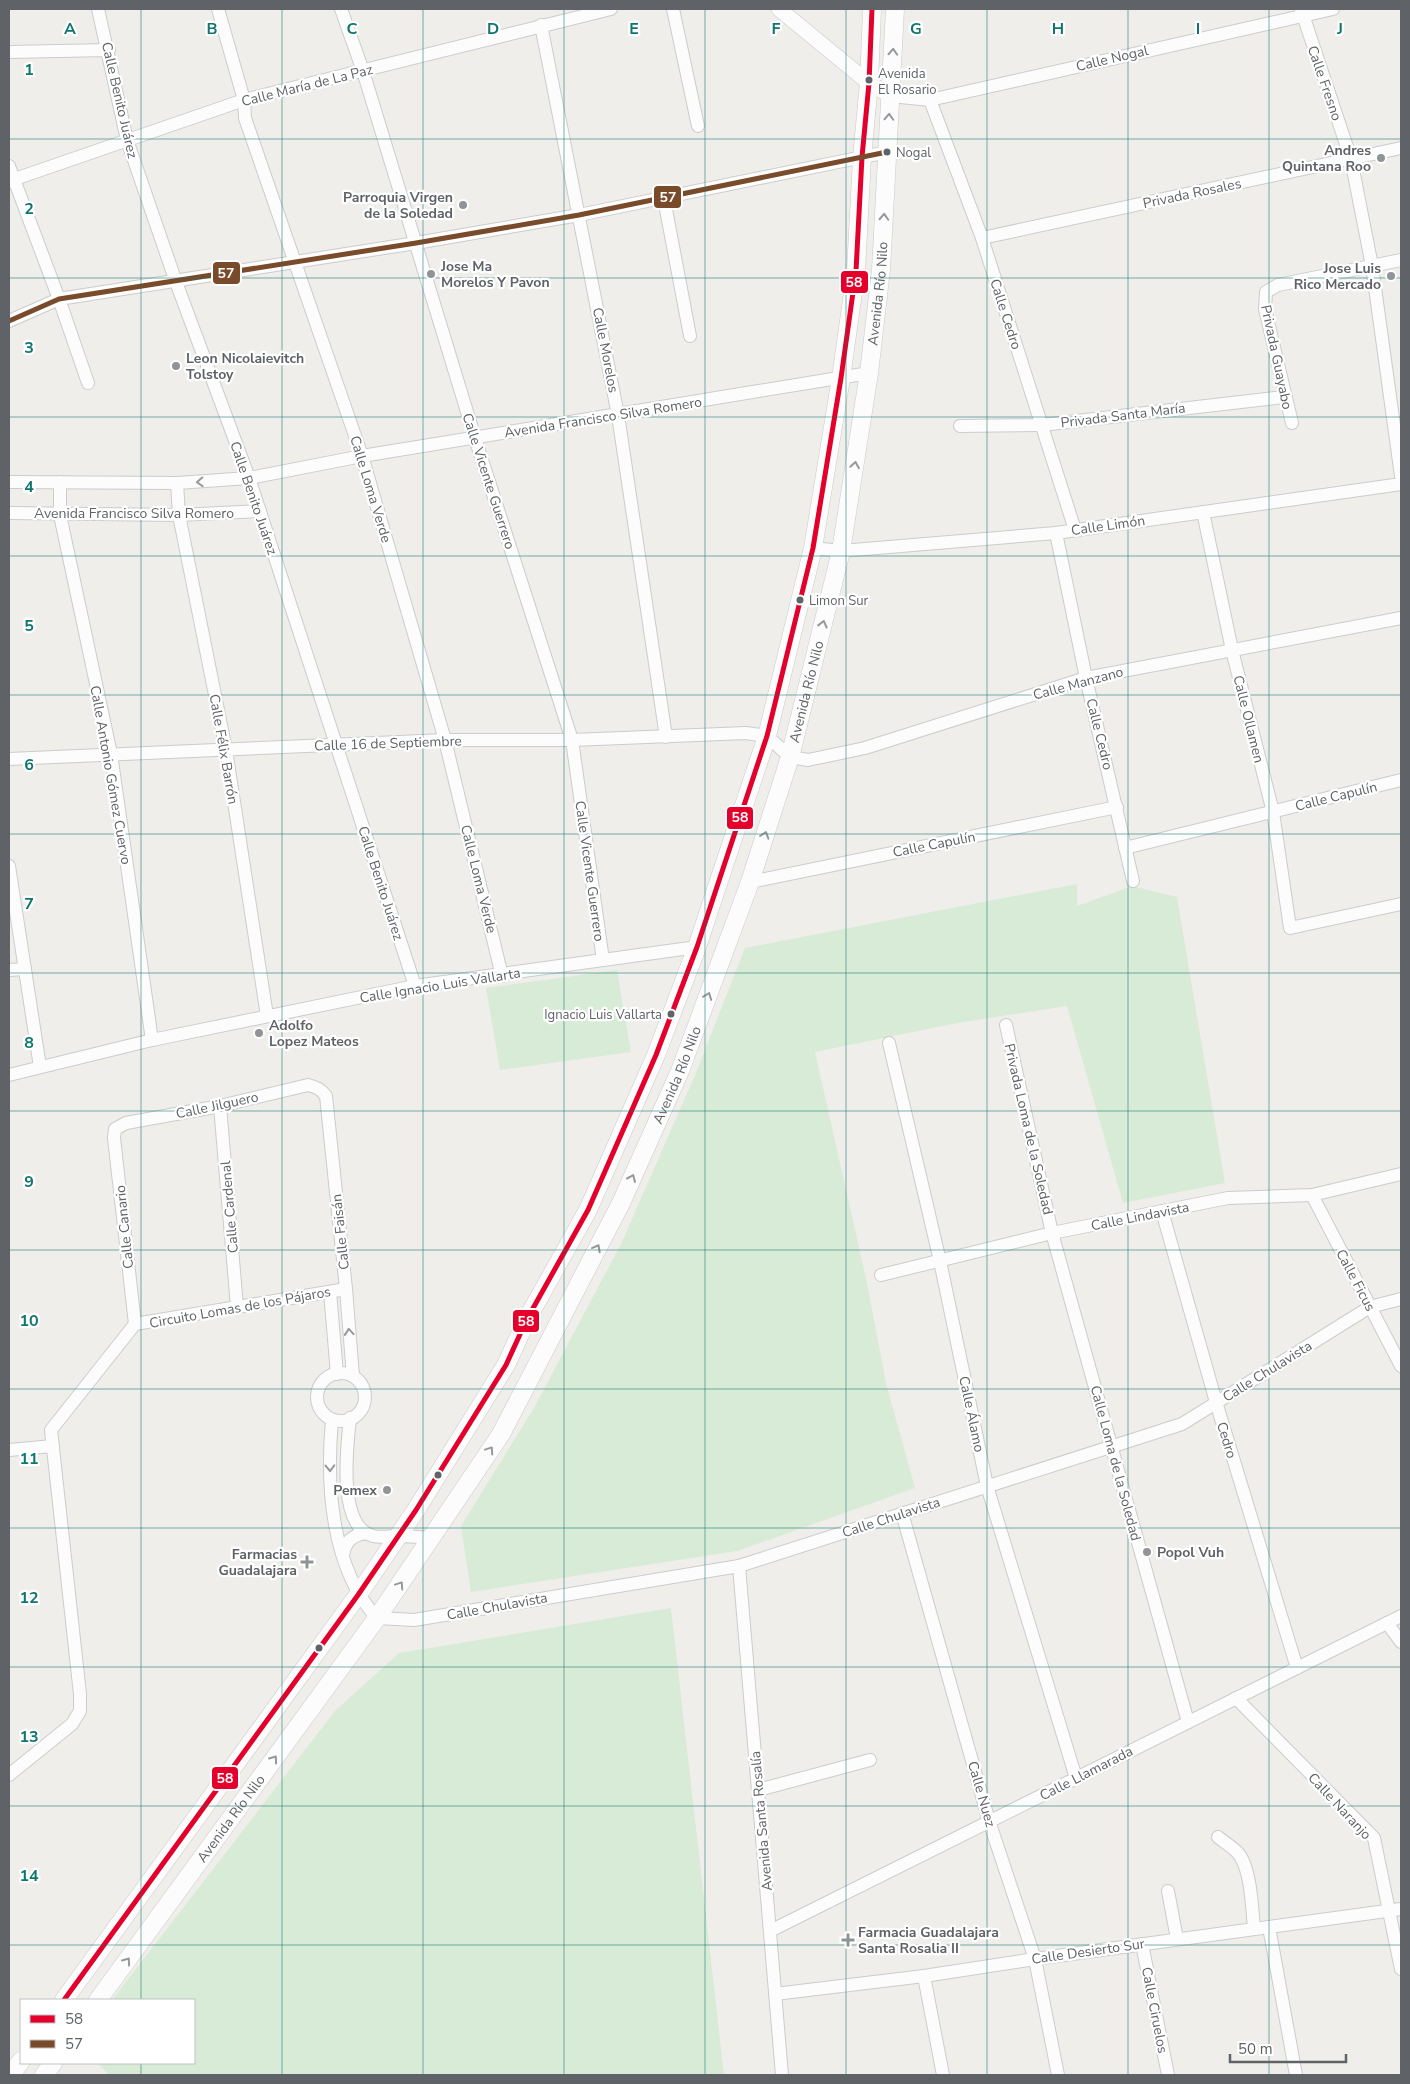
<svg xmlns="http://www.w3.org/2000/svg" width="1410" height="2084" viewBox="0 0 1410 2084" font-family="'Nunito Sans',sans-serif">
<rect width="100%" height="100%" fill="#efeeea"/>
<g fill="#d8ebd6">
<path d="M 1077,884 L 1077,906 L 1132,886 L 1177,897 L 1225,1183 L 1123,1203 L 1067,1006 L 957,1023 L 815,1052 L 867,1283 L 886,1383 L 915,1488 L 737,1551 L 471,1592 L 461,1526 L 534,1408 L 621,1244 L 696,1073 L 745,948 Z"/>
<path d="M 617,970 L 631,1052 L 500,1070 L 486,988 Z"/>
<path d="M 671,1608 L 724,2075 L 109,2075 L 98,2063 L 194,2063 L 194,2000 L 112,2000 L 335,1711 L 399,1653 Z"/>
</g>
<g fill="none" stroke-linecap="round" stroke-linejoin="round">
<defs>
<g id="minor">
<path d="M 98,9 L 127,140 L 176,282 L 249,478 L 415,986"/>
<path d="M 218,9 L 244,100 L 245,118 L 362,456 L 445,740 L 502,976"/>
<path d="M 341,9 L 363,71 L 475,438 L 572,740 L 603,960"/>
<path d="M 673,9 L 698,126"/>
<path d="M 1301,9 L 1351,159 L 1372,266 L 1401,476"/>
<path d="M 541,25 L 618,415 L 666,737"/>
<path d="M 9,52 L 109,50"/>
<path d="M 891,96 L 930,100 L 1333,9"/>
<path d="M 930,100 L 982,238 L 1075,530"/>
<path d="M 9,166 L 59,299 L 88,383"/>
<path d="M 9,181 L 244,100 L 611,9"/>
<path d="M 664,199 L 690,336"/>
<path d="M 982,238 L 1401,148"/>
<path d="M 9,321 L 59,299 L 416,243 L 579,215 L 887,152"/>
<path d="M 1292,423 L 1265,309 L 1266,292 L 1278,285 L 1401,260"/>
<path d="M 960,426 L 1042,425 L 1284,397"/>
<path d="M 9,482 L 177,483 L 249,478 L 362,456 L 869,373"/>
<path d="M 60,482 L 60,515 L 111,754 L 152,1040"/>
<path d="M 177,483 L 179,515 L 226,750 L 267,1016"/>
<path d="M 1203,512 L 1232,650 L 1273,812 L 1290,928 L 1401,904"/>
<path d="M 9,513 L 179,515 L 260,511"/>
<path d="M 1056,533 L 1086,678 L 1133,881"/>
<path d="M 813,548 L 841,551 L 1056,533 L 1401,484"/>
<path d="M 9,759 L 445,740 L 572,740 L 746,733 L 767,736 L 790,757 L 808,760 L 865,748 L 1086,678 L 1401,618"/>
<path d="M 1125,848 L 1401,780"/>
<path d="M 9,866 L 40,1067"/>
<path d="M 750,882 L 1117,807"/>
<path d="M 9,970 L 25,969"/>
<path d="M 1006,1025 L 1052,1233 L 1188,1722"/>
<path d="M 889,1043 L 940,1261 L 987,1486 L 1076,1778"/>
<path d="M 9,1075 L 152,1040 L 415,986 L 697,947"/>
<path d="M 220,1106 L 237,1307"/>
<path d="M 1312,1195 L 1401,1366"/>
<path d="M 1162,1211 L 1216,1402 L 1297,1668"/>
<path d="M 881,1275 L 1052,1233 L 1228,1198 L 1312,1195 L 1401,1174"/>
<path d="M 330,1292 L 337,1374"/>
<path d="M 135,1324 L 114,1138 L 115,1129 L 126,1123 L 220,1106 L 308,1085 C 316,1087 321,1089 326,1096 L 346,1289 L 353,1376"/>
<circle cx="341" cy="1397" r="24"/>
<path d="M 350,1418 C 347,1446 337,1527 373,1536 C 380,1538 389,1536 396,1536 C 408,1536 420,1537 431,1538"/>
<path d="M 332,1420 C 326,1485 331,1568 377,1618 L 414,1620 L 739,1566 L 1182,1424 L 1370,1307 L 1401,1299"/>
<path d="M 9,1450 L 53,1446"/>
<path d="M 902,1513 L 989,1821 L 1035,1959 L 1058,2075"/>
<path d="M 343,1555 C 345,1542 352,1535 366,1533"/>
<path d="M 739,1566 L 782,2075"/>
<path d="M 1387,1623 L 1401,1642"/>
<path d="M 1236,1698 L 1374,1838 L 1401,1969"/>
<path d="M 9,1775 L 72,1724 L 80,1711 L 80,1694 L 51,1430 L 135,1324 L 346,1289"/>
<path d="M 758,1790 L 870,1760"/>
<path d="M 1218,1837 C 1224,1842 1231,1846 1237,1852 C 1251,1866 1252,1908 1254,1928"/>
<path d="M 1168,1891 L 1177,1939"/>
<path d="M 1269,1927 L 1296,2075"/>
<path d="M 770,1931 L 1401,1616"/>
<path d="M 1142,1944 L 1168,2075"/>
<path d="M 924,1976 L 943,2075"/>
<path d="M 775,1994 L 924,1976 L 1035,1959 L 1401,1909"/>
</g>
<path id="tertiary" d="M 779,9 L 869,83 L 891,96"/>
<g id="secondary">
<path d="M 64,2000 L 358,1595 L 416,1510 L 506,1365 L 527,1319 L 588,1210 L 656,1055 L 697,947 L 767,736 L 813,548 L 841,378 L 856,271 L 862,157 L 869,83 L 872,9"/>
<path id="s1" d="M 98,2000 L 377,1618 L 501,1434 L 621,1203 L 680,1071 L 750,882 L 790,757 L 841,551 L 869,373 L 881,270 L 895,9"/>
<path d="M 11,2075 L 21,2061"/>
<path d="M 44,2075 L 53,2063"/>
</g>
</defs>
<use href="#minor" stroke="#cbcccc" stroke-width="14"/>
<use href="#tertiary" stroke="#cbcccc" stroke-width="16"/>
<use href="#secondary" stroke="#cacacb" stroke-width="19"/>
<use href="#minor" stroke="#fdfcfc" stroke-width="12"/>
<use href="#tertiary" stroke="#fdfcfc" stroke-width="15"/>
<use href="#secondary" stroke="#fdfcfc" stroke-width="18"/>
<defs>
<path id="bus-1" d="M 64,2000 L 358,1595 L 416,1510 L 506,1365 L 527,1319 L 588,1210 L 656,1055 L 697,947 L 767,736 L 813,548 L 841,378 L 856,271 L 862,157 L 869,83 L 872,9"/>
<path id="bus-2" d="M 9,321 L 59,299 L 416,243 L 579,215 L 887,152"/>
</defs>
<use href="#bus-1" stroke="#fff" stroke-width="9"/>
<use href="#bus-2" stroke="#fff" stroke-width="9"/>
<use href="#bus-1" stroke="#e4002b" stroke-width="5"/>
<use href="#bus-2" stroke="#7a4b2a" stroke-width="5"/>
</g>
<defs><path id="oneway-chevron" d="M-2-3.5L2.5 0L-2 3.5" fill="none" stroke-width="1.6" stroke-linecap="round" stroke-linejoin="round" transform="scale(1.25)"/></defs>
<g stroke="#96999c">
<use href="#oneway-chevron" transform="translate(893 52) rotate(-87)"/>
<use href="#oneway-chevron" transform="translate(889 117) rotate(-87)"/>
<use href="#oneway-chevron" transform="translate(884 217) rotate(-87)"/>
<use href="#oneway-chevron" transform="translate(855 465) rotate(-81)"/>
<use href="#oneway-chevron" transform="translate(200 482) rotate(177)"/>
<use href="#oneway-chevron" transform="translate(823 624) rotate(-76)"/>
<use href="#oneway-chevron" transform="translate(765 835) rotate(-72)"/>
<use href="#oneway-chevron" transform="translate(708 996) rotate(-69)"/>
<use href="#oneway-chevron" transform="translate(632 1178) rotate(-66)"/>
<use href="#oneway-chevron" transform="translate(597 1248) rotate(-62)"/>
<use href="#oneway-chevron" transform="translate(349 1332) rotate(-95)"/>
<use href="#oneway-chevron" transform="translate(490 1450) rotate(-56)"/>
<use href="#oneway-chevron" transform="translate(330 1468) rotate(89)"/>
<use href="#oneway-chevron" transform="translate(400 1585) rotate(-56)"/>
<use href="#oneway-chevron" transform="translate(274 1759) rotate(-54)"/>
<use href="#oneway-chevron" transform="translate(127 1961) rotate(-54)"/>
</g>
<path fill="none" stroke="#0f766e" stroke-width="1" stroke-opacity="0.55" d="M 141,9 L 141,2000M 282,9 L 282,2075M 423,9 L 423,2075M 564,9 L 564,2075M 705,9 L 705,2075M 846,9 L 846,2075M 987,9 L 987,2075M 1128,9 L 1128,2075M 1269,9 L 1269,2075M 9,139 L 1401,139M 9,278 L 1401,278M 9,417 L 1401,417M 9,556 L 1401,556M 9,695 L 1401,695M 9,834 L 1401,834M 9,973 L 1401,973M 9,1111 L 1401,1111M 9,1250 L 1401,1250M 9,1389 L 1401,1389M 9,1528 L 1401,1528M 9,1667 L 1401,1667M 9,1806 L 1401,1806M 9,1945 L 1401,1945M 141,2063 L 141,2075"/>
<g fill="#5f6368" stroke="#fff" stroke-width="2">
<circle cx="869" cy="80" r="4.5"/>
<circle cx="887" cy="152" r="4.5"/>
<circle cx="800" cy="600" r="4.5"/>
<circle cx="671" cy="1014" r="4.5"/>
<circle cx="438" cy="1475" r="4.5"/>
<circle cx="319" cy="1648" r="4.5"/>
</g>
<g fill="#919496" stroke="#fff" stroke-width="2">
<circle cx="1381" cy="158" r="5"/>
<circle cx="463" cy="205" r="5"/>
<circle cx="431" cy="274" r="5"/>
<circle cx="1391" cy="276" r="5"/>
<circle cx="176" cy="366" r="5"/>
<circle cx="259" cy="1033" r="5"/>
<circle cx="387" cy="1490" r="5"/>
<circle cx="1147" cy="1552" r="5"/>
<path d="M304.5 1554.5h5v5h5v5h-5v5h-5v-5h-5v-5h5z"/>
<path d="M845.5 1932.5h5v5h5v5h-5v5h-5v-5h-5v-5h5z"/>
</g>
<g text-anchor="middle" stroke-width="4.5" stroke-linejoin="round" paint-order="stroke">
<g font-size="13" fill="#5f6368" stroke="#fff" text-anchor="start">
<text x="878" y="78">Avenida<tspan x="878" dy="16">El Rosario</tspan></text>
<text x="896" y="157">Nogal</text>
<text x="809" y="605">Limon Sur</text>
<text x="662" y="1019" text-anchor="end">Ignacio Luis Vallarta</text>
</g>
<g font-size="14" fill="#5f6368" stroke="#fff">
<text transform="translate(1112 58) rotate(-13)" y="5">Calle Nogal</text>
<text transform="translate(1325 83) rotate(71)" y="5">Calle Fresno</text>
<text transform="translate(307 85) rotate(-14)" y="5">Calle María de La Paz</text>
<text transform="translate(120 100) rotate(77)" y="5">Calle Benito Juárez</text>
<text transform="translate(1192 193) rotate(-12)" y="5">Privada Rosales</text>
<text dy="5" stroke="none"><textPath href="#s1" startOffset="1905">Avenida Río Nilo</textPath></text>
<text transform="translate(1006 314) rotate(72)" y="5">Calle Cedro</text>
<text transform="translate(606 350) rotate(79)" y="5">Calle Morelos</text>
<text transform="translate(1277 357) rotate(78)" y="5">Privada Guayabo</text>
<text transform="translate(1123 415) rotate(-7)" y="5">Privada Santa María</text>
<text transform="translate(603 417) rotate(-9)" y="5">Avenida Francisco Silva Romero</text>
<text transform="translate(489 481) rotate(72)" y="5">Calle Vicente Guerrero</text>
<text transform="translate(371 489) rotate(73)" y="5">Calle Loma Verde</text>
<text transform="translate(254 498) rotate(71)" y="5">Calle Benito Juárez</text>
<text x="134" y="518">Avenida Francisco Silva Romero</text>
<text transform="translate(1108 525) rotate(-8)" y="5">Calle Limón</text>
<text transform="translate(1078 683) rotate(-15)" y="5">Calle Manzano</text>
<text dy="5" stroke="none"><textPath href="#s1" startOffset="1500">Avenida Río Nilo</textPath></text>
<text transform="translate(1249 719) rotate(76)" y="5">Calle Ollamen</text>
<text transform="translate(1100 734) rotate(76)" y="5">Calle Cedro</text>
<text transform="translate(388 743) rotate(-2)" y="5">Calle 16 de Septiembre</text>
<text transform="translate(224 749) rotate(80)" y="5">Calle Félix Barrón</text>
<text transform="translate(111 775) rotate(80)" y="5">Calle Antonio Gómez Cuervo</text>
<text transform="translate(1336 796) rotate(-14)" y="5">Calle Capulín</text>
<text transform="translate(934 844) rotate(-11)" y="5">Calle Capulín</text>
<text transform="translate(590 871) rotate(82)" y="5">Calle Vicente Guerrero</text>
<text transform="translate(479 879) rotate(76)" y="5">Calle Loma Verde</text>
<text transform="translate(381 883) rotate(72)" y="5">Calle Benito Juárez</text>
<text transform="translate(440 985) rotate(-9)" y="5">Calle Ignacio Luis Vallarta</text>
<text dy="5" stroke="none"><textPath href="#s1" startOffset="1095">Avenida Río Nilo</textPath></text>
<text transform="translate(217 1105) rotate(-12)" y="5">Calle Jilguero</text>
<text transform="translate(1029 1129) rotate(77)" y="5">Privada Loma de la Soledad</text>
<text transform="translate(229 1207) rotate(-95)" y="5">Calle Cardenal</text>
<text transform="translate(1140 1216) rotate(-11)" y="5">Calle Lindavista</text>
<text transform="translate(124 1227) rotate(-96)" y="5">Calle Canario</text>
<text transform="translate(340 1232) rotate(-96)" y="5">Calle Faisán</text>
<text transform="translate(1356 1280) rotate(62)" y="5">Calle Ficus</text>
<text transform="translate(240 1307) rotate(-10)" y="5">Circuito Lomas de los Pájaros</text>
<text transform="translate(1267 1371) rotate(-32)" y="5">Calle Chulavista</text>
<text transform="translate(972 1414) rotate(78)" y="5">Calle Álamo</text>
<text transform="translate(1227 1440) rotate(73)" y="5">Cedro</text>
<text transform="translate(1116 1463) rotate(75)" y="5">Calle Loma de la Soledad</text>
<text transform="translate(891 1517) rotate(-18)" y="5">Calle Chulavista</text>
<text transform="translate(497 1606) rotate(-10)" y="5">Calle Chulavista</text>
<text transform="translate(1086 1773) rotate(-27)" y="5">Calle Llamarada</text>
<text transform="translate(982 1794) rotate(74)" y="5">Calle Nuez</text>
<text transform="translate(1340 1806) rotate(47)" y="5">Calle Naranjo</text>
<text dy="5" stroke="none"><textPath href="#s1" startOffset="225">Avenida Río Nilo</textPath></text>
<text transform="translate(761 1821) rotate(-95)" y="5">Avenida Santa Rosalía</text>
<text transform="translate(1088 1951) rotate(-8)" y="5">Calle Desierto Sur</text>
<text transform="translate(1155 2010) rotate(79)" y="5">Calle Ciruelos</text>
</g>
<g font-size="14" font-weight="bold" fill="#5f6368" stroke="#fff" text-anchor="end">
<text x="1371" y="155">Andres<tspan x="1371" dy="16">Quintana Roo</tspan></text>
<text x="453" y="202">Parroquia Virgen<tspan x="453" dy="16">de la Soledad</tspan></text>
<text x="441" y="271" text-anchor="start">Jose Ma<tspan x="441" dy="16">Morelos Y Pavon</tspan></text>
<text x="1381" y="273">Jose Luis<tspan x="1381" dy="16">Rico Mercado</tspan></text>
<text x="186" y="363" text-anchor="start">Leon Nicolaievitch<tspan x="186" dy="16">Tolstoy</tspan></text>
<text x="269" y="1030" text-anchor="start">Adolfo<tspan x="269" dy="16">Lopez Mateos</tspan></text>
<text x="377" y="1495">Pemex</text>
<text x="1157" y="1557" text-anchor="start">Popol Vuh</text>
<text x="297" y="1559">Farmacias<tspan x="297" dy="16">Guadalajara</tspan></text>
<text x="858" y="1937" text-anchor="start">Farmacia Guadalajara<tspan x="858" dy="16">Santa Rosalia II</tspan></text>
</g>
</g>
<g font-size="16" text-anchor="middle" font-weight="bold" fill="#0f766e" stroke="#fff" stroke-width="4.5" stroke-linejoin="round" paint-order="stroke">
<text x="70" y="34">A</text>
<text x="212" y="34">B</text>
<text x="352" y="34">C</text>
<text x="493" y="34">D</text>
<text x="634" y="34">E</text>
<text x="776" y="34">F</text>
<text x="916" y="34">G</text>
<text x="1058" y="34">H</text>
<text x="1198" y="34">I</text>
<text x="1340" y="34">J</text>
<text x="29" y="75">1</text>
<text x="29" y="214">2</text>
<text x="29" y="353">3</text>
<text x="29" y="492">4</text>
<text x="29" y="631">5</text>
<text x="29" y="770">6</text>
<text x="29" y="909">7</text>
<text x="29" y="1048">8</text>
<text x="29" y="1187">9</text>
<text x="29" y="1326">10</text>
<text x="29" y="1464">11</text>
<text x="29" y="1603">12</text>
<text x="29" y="1742">13</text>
<text x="29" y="1881">14</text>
</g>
<g stroke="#fff" stroke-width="2">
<rect x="653" y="185" width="29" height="24" rx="5" fill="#7a4b2a"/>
<rect x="212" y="261" width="29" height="24" rx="5" fill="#7a4b2a"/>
<rect x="840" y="270" width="29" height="24" rx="5" fill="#e4002b"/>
<rect x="726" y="806" width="28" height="24" rx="5" fill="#e4002b"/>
<rect x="512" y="1309" width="28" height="24" rx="5" fill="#e4002b"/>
<rect x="211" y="1766" width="28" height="24" rx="5" fill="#e4002b"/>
</g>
<g font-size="14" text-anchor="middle" font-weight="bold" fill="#fff">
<text x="668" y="202">57</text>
<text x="226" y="278">57</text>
<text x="854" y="287">58</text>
<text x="740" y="822">58</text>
<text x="526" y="1326">58</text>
<text x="225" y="1783">58</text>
</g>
<rect width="1410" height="2084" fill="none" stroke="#5f6368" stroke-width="20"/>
<rect x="20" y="1999" width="175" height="65" fill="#ffffff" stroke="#bfc1c3"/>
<rect x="30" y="2015" width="25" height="8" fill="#e4002b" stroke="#bfc1c3"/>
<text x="65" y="2024" font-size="15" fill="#5f6368">58</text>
<rect x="30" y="2040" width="25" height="8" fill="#7a4b2a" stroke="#bfc1c3"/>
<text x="65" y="2049" font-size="15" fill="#5f6368">57</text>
<path d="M1230 2054v8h116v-8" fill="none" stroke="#5f6368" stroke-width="2.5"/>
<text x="1238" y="2054" font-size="15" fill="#5f6368" stroke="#ffffff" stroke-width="4" paint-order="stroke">50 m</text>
</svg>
